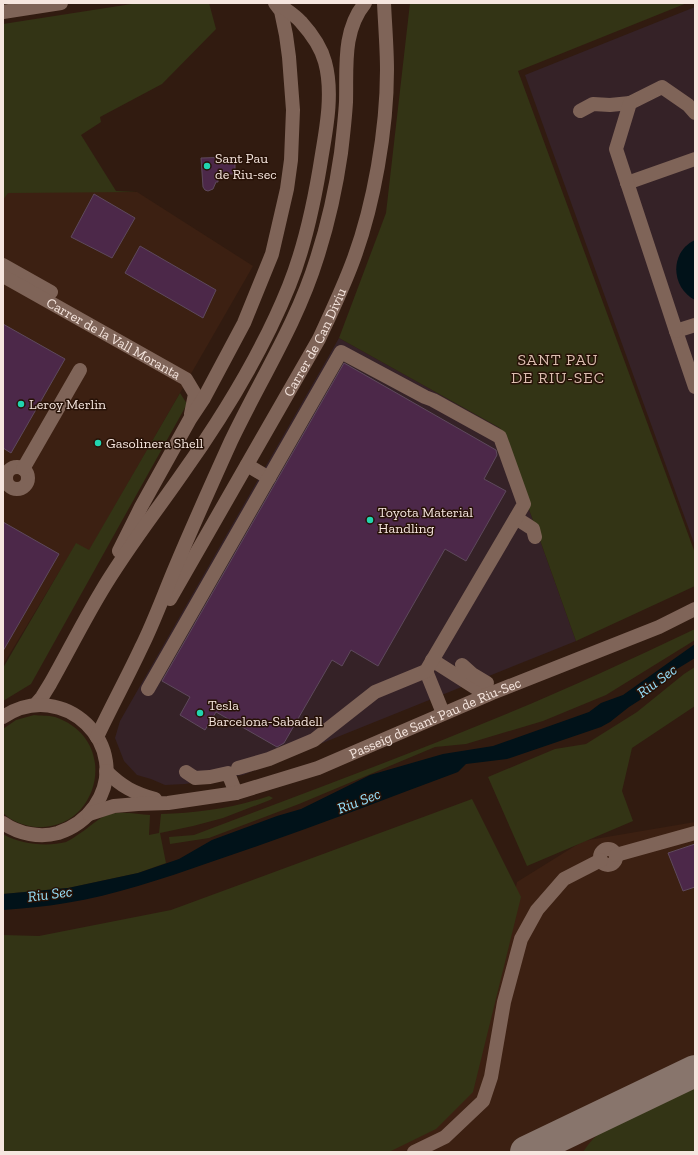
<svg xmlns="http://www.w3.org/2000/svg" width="698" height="1155" viewBox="0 0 698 1155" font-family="'Zilla Slab',serif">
<rect width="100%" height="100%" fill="#311b10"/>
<g fill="#3c2012">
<path d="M 3,191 L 137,192 L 253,266 L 89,551 L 76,544 L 3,665 Z"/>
<path d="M 695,822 L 695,1152 L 263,1152 L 492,993 L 517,882 L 583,841 Z"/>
</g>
<g fill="#352227">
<path d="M 695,7 L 695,546 L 525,75 Z"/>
<path d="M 339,338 L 500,428 L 576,641 L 243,775 L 185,784 L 165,785 L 151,779 L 137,775 L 124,761 L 115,738 L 120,721 Z"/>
</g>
<g fill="#333415">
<path d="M 138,3 L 209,3 L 216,29 L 162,84 L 100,117 L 101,122 L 81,135 L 116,191 L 137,192 L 8,193 L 3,200 L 3,24 Z"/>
<path d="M 410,3 L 687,3 L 518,71 L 695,553 L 695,586 L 576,641 L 500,428 L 339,338 L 386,213 Z"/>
<path d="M 180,393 L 187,404 L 31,684 L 3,701 L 3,668 L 76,543 L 89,550 Z"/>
<path d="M 695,629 L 695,640 L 606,695 L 543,721 L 466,744 L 435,747 L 299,804 L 209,838 L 170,844 L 169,837 L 194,835 C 296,796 398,759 499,717 C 565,690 630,660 695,629 Z"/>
<path d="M 695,667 L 695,706 L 632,748 L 622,791 L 633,821 L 527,866 L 488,777 L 555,749 L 586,744 L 637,712 L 684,674 Z"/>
<path d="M 34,715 C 40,716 48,715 55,717 C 121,739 100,831 36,827 C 25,826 11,821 3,813 L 3,729 L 16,720 Z"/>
<path d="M 269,796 L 273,798 L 270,800 L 223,818 L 193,826 L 160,833 L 166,863 L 138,873 L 68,888 L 3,894 L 3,834 C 19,844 47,847 66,842 C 71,840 77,835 82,832 C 91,826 99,817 110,814 C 123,811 138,814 150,815 L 149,835 L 159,833 L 161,814 C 199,813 233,808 269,796 Z"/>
<path d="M 472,799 L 521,897 L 473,1092 L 436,1129 L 389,1152 L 3,1152 L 3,935 L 39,936 L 171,910 Z"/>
<path d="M 695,1082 L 695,1152 L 583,1152 C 606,1116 658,1099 695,1082 Z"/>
</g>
<g fill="#011219">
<path d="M 695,240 L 695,300 C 671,288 669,252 695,240 Z"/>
<path d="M 695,644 L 695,658 L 677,669 L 654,691 L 629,707 L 610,722 L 601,727 L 507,759 L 466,764 L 458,772 C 375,803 292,835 208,863 C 162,879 115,895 66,903 C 45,907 24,908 3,910 L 3,894 L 68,888 L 138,873 L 179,859 L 212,840 L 277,816 L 301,809 L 370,775 L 443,754 L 493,746 L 589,712 L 601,703 L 623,695 Z"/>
</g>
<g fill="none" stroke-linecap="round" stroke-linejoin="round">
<path stroke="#88756c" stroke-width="32" d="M 526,1152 L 695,1071"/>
</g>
<g fill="#4c2849" stroke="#5e495c">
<path d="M 235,157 L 235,174 L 218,174 L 218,182 L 216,182 L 213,189 L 208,191 L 205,190 L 203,187 L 201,158 Z"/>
<path d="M 94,194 L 135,218 L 112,258 L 71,237 Z"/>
<path d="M 140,246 L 216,290 L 203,318 L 125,273 Z"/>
<path d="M 3,324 L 65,359 L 11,453 L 3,448 Z"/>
<path d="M 344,363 L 496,450 L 497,455 L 484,479 L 506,491 L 466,561 L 445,549 L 378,666 L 351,650 L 342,666 L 332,660 L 284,743 L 277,747 L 216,712 L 205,730 L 180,715 L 190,697 L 162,681 Z"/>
<path d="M 3,522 L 59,554 L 3,651 Z"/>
<path d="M 695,844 L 695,887 L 683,891 L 668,853 Z"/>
</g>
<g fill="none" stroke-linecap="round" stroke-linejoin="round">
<g stroke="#7f6458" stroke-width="14">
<path d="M 3,12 L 61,3"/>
<path d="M 580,111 L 593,104 L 610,105 L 630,103"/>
<path d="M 627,183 L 695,159"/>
<path d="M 3,265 L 51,292"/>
<path id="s1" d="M 3,276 L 186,379 L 195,394 L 191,414"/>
<path d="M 695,325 L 676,331 L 695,387"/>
<path d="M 676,331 L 616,149 L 630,103 L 662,87 L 688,105 L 695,113"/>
<path d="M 247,465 L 269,478"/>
<circle cx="17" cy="478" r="11"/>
<path d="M 23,469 L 80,370"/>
<path d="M 516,518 L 533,529 L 535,537"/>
<path d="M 119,551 L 141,507 L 190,419 L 204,398 L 244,323 L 272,254 L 287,189 L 291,160 L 293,110 L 289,57 L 286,35 L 281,11 L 275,3"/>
<path id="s2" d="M 170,599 L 319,339 C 331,313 343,288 353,261 C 374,205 387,129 387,70 C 387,48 385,25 384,3"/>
<path d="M 432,660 L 487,695"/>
<path d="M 462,665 L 472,674 L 487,683"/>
<path d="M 426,671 L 443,713"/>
<path d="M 148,689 L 341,352 L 425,397 L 433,400 L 500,437 L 524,504 L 426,671 L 375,692 L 314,740 L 269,759 L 238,768"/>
<path d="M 35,705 L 42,697 L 50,684 C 67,654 83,622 101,592 C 125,551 155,513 182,474 C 224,415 262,353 289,286 C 306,244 315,199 322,154 C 327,125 333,91 325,62 C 321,47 311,33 301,22 C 295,15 285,9 277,3"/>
<path d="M 3,717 C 63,677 135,746 95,806 C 86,819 73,828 58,833 C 40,838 19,834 3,823"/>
<path d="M 97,737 C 111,707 127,678 141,648 C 154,622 164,594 175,568 C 193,525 212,483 231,441 C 260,380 297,323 317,258 C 328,224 336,188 341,153 C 343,136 345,119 346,102 C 347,68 342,31 365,3"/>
<path d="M 106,771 C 122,787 134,793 155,799"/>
<path d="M 186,772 L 195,778 L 210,777 L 228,773 L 236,793"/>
<path id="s3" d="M 89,814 L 114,806 L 138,804 L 168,803 L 236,793 L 318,768 L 492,693 L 659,627 L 695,609"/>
<circle cx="608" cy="857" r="8"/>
<path d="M 616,855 L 695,833"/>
<path d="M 414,1152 L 445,1137 L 483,1101 L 491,1077 L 504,1002 L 521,939 L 537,910 L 564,879 L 601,860"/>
</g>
</g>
<g fill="#21d5af" stroke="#271207" stroke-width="1.5">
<circle cx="207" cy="166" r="4"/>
<circle cx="21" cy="404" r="4"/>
<circle cx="98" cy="443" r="4"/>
<circle cx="370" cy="520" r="4"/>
<circle cx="200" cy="713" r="4"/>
</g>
<g text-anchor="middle" stroke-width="3" stroke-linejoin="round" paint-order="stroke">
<g font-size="14" fill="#f6e6df" stroke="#271207" text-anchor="start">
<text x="215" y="163">Sant Pau<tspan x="215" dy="16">de Riu-sec</tspan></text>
<text x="29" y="409">Leroy Merlin</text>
<text x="106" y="448">Gasolinera Shell</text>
<text x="378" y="517">Toyota Material<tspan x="378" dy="16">Handling</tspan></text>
<text x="208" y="710">Tesla<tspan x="208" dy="16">Barcelona-Sabadell</tspan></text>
</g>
<g font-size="14" fill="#f6e6df" stroke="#271207">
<text dy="5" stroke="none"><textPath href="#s1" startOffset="127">Carrer de la Vall Moranta</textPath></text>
<text dy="5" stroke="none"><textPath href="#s2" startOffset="295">Carrer de Can Diviu</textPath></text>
<text dy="5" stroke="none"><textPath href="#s3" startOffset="362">Passeig de Sant Pau de Riu-Sec</textPath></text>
</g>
<g font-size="15" font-style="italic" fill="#95e0fc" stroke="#271207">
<text transform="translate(657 681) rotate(-36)" y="5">Riu Sec</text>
<text transform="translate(359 801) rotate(-21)" y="5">Riu Sec</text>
<text transform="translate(50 894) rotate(-7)" y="5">Riu Sec</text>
</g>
<g font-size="16" letter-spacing="1" fill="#dcbeb0" stroke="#271207">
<text x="558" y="365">SANT PAU<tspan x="558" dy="18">DE RIU-SEC</tspan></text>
</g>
</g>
<rect width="698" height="1155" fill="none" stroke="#f6e6df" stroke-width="8"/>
</svg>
